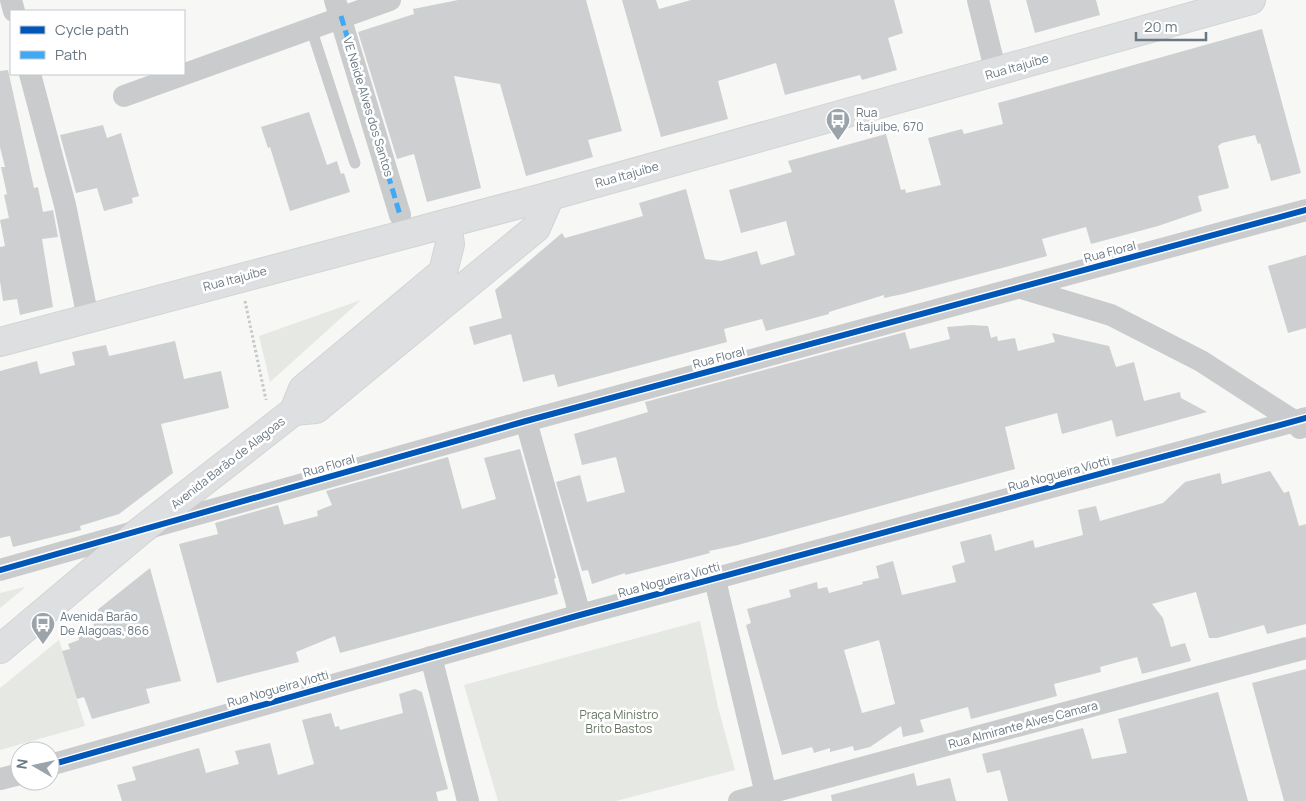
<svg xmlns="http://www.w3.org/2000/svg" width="1306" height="801" viewBox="0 0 1306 801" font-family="Manrope,sans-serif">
<rect width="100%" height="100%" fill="#f7f7f6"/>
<g fill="#e6e8e4">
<path d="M 361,300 L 270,382 L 259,336 Z"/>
<path d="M 25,587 L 22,590 L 0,608 L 0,593 Z"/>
<path d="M 700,621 L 718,707 L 735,770 L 616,801 L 498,801 L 464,685 Z"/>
<path d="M 59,640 L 85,726 L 0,750 L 0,688 Z"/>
</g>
<g fill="#cdcfd0" fill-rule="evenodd">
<path d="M 458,0 L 586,0 L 622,131 L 588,140 L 593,157 L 526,176 L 500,84 L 454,76 L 481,188 L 427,202 L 414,154 L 397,159 L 358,32 L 414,14 L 413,9 Z"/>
<path d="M 622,0 L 656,0 L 659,9 L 691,0 L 894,0 L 903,33 L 888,38 L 897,70 L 862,80 L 860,75 L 785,95 L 776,63 L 718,81 L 728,119 L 661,137 Z"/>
<path d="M 1026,0 L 1096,0 L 1100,15 L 1035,33 Z"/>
<path d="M 1262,29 L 1301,173 L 1271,181 L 1260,143 L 1258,144 L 1255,135 L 1222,143 L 1218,146 L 1229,188 L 1198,196 L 1202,211 L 1158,226 L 1091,244 L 1086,227 L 1042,239 L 1047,256 L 903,294 L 884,298 L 884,295 L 829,312 L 829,314 L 766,331 L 762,319 L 724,329 L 727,342 L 558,387 L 554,374 L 523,382 L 511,334 L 474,345 L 469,327 L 502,318 L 495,290 L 562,233 L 565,238 L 643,216 L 639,203 L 686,189 L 705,259 L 721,261 L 757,251 L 761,265 L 795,255 L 786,221 L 741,233 L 729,190 L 792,172 L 788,161 L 886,134 L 901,190 L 905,189 L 906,193 L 941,185 L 928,138 L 962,129 L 964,134 L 1003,124 L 998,103 Z"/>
<path d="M 8,70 L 34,188 L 38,187 L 43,212 L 53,210 L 58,237 L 42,239 L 53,307 L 20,315 L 17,299 L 3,301 L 0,281 L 0,247 L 5,246 L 0,220 L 9,218 L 4,195 L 7,194 L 1,167 L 5,167 L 0,147 L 0,71 Z"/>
<path d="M 309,112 L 327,165 L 337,161 L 341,174 L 344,173 L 350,192 L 290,211 L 270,147 L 268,148 L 261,127 Z"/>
<path d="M 103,125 L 107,138 L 121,133 L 139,196 L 132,198 L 133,203 L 104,211 L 97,188 L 76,193 L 60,135 Z"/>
<path d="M 1306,255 L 1306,328 L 1288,333 L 1268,266 Z"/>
<path d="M 971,325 L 988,326 L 991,338 L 997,336 L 998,341 L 1015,338 L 1018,351 L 1055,342 L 1052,333 L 1109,346 L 1116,367 L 1134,362 L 1144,401 L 1180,392 L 1181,398 L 1207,412 L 1116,437 L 1112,420 L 1062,434 L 1057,413 L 1005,427 L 1015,469 L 738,545 L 709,551 L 710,553 L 672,563 L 625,575 L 625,573 L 592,584 L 588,570 L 582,571 L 556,482 L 580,475 L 587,502 L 625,492 L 616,457 L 582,465 L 574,434 L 648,412 L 645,402 L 905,332 L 910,349 L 950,339 L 947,327 Z"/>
<path d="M 175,341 L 184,379 L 221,371 L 229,408 L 161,424 L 173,473 L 119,514 L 80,526 L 81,530 L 13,547 L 10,536 L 0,538 L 0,371 L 37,361 L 40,374 L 75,365 L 72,352 L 106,345 L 109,356 Z"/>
<path d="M 520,449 L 556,578 L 554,579 L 558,594 L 340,653 L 335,636 L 296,652 L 299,662 L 217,683 L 179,544 L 218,534 L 215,523 L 278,505 L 284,525 L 318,516 L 317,511 L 332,505 L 326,491 L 448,457 L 462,509 L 496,499 L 484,458 Z"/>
<path d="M 1270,471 L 1284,493 L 1289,491 L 1299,526 L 1306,524 L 1306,624 L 1267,634 L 1264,625 L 1217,638 L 1209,638 L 1196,592 L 1152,604 L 1163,618 L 1171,647 L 1185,643 L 1191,661 L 1142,674 L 1137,657 L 1100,667 L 1101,672 L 1054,684 L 1057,696 L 971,719 L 968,707 L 920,720 L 924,732 L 903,737 L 901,726 L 870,747 L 854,751 L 853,746 L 830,752 L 830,748 L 814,753 L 812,747 L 782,755 L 746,625 L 751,623 L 747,609 L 791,597 L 789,590 L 817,582 L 818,589 L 827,587 L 829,593 L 863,584 L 862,582 L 879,578 L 876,566 L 893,561 L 902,595 L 956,582 L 952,566 L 965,562 L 960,542 L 991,534 L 995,551 L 1033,540 L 1035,548 L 1083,535 L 1078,510 L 1096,506 L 1100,521 L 1163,503 L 1185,482 L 1220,473 L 1222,484 ZM 879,640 L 895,704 L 862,713 L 844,650 Z"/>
<path d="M 150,568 L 181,681 L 146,689 L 150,703 L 92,719 L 84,697 L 77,699 L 62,651 L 70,649 L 68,644 L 79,640 L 78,636 L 95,630 L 91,615 Z"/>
<path d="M 1306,669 L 1306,801 L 1284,801 L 1252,683 Z"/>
<path d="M 415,689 L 422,692 L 448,789 L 436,792 L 438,801 L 122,801 L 117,785 L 136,780 L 132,767 L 199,748 L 206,773 L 239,764 L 235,751 L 270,743 L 278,775 L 314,764 L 302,720 L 331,713 L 335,727 L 339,726 L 340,730 L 403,713 L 399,694 Z"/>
<path d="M 1218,692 L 1248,801 L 1008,801 L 1000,770 L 987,773 L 982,754 L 1083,728 L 1092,759 L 1127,753 L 1118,719 Z"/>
<path d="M 914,773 L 917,786 L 950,778 L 956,801 L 832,801 L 831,795 Z"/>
</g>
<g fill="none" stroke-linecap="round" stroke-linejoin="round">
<defs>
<g id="secondary">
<path d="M 0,342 L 550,196 L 1251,0"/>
<path d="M 294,411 L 316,409 L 536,228 L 550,196"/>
<path d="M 0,649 L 139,532 L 294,411 L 303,389 L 443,272 L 450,244 L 447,223"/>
</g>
</defs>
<use href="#secondary" stroke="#d3d4d4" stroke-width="30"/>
<path stroke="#c7c8c9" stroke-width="3" stroke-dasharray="2.5 2.5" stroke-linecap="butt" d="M 245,301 L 266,400"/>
<path stroke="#c9cbcc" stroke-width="11" d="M 311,28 L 355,163"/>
<g stroke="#c9cbcc" stroke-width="22">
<path d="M 11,0 L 14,11"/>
<path d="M 335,0 L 400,215"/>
<path d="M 978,0 L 996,73"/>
<path d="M 30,74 L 65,205 L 88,318"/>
<path d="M 124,96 L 390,0"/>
<path d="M 1021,288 L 1111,315 L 1201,361 L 1294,421 L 1300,428"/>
<path d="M 526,421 L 580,615"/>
<path d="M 0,570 L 526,421 L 1306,210"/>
<path d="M 715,580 L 766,794"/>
<path d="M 431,657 L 468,801"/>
<path d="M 50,765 L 580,615 L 1306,418"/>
<path d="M 0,779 L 20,774"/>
<path d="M 739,801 L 1306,648"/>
</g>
<use href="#secondary" stroke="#dedfe0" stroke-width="28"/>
<path stroke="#3fa9f5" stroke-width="5" stroke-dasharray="10 5" stroke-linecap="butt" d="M 341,16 L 400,215"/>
<defs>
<g id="cycleway">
<path d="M 0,570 L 526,421 L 1306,210"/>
<path d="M 50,765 L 580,615 L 1306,418"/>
</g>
</defs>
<use href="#cycleway" stroke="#fff" stroke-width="9"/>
<use href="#cycleway" stroke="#0057b8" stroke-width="6"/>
</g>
<defs>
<symbol id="bus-pin" viewBox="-11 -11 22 30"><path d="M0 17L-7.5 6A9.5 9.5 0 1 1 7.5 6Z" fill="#9ba4ab" stroke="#fff"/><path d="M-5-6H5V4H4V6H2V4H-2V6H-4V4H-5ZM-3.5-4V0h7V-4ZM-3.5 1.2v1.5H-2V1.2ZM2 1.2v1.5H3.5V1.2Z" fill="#fff"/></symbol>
</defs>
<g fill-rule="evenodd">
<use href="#bus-pin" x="824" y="106" width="28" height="38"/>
<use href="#bus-pin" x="29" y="610" width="28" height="38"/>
</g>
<g text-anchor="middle" stroke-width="5" stroke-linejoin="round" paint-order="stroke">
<g font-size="12" fill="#6a7883" stroke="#fff">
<text transform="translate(1017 67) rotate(-16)" y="4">Rua Itajuíbe</text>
<text transform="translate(368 107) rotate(73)" y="4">VE Neide Alves dos Santos</text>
<text transform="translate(627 175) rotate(-16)" y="4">Rua Itajuíbe</text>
<text transform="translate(1110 252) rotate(-15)" y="4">Rua Floral</text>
<text transform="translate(235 279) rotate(-15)" y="4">Rua Itajuíbe</text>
<text transform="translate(719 358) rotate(-15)" y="4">Rua Floral</text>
<text transform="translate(228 463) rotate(-38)" y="4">Avenida Barão de Alagoas</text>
<text transform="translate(329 466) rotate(-16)" y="4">Rua Floral</text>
<text transform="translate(1059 474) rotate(-15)" y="4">Rua Nogueira Viotti</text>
<text transform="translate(669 580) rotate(-15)" y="4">Rua Nogueira Viotti</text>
<text transform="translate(278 689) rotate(-16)" y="4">Rua Nogueira Viotti</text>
<text transform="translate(1023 725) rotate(-15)" y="4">Rua Almirante Alves Camara</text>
</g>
<g font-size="12" fill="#6a7883" stroke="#fff" text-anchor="start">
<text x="856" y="117">Rua<tspan x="856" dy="14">Itajuibe, 670</tspan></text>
<text x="60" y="621">Avenida Barão<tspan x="60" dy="14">De Alagoas, 866</tspan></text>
</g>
<g font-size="12" fill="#677664" stroke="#fff">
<text x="619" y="719">Praça Ministro<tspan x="619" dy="14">Brito Bastos</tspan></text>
</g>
</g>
<rect x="10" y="10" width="175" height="65" fill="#ffffff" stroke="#c3c9cd"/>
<rect x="20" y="26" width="25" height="8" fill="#0057b8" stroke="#c3c9cd"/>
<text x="55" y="35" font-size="15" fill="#6a7883">Cycle path</text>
<rect x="20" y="51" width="25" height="8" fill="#3fa9f5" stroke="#c3c9cd"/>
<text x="55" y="60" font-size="15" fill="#6a7883">Path</text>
<g transform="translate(35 766) rotate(279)"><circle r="24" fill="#ffffff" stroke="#c3c9cd"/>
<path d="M0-4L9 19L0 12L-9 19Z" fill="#9ba4ab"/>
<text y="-8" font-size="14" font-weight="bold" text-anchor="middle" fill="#6a7883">N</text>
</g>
<path d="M1136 32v8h70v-8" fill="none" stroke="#6a7883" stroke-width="2.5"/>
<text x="1144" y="32" font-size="15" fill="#6a7883" stroke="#ffffff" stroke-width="4" paint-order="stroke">20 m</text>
</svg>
